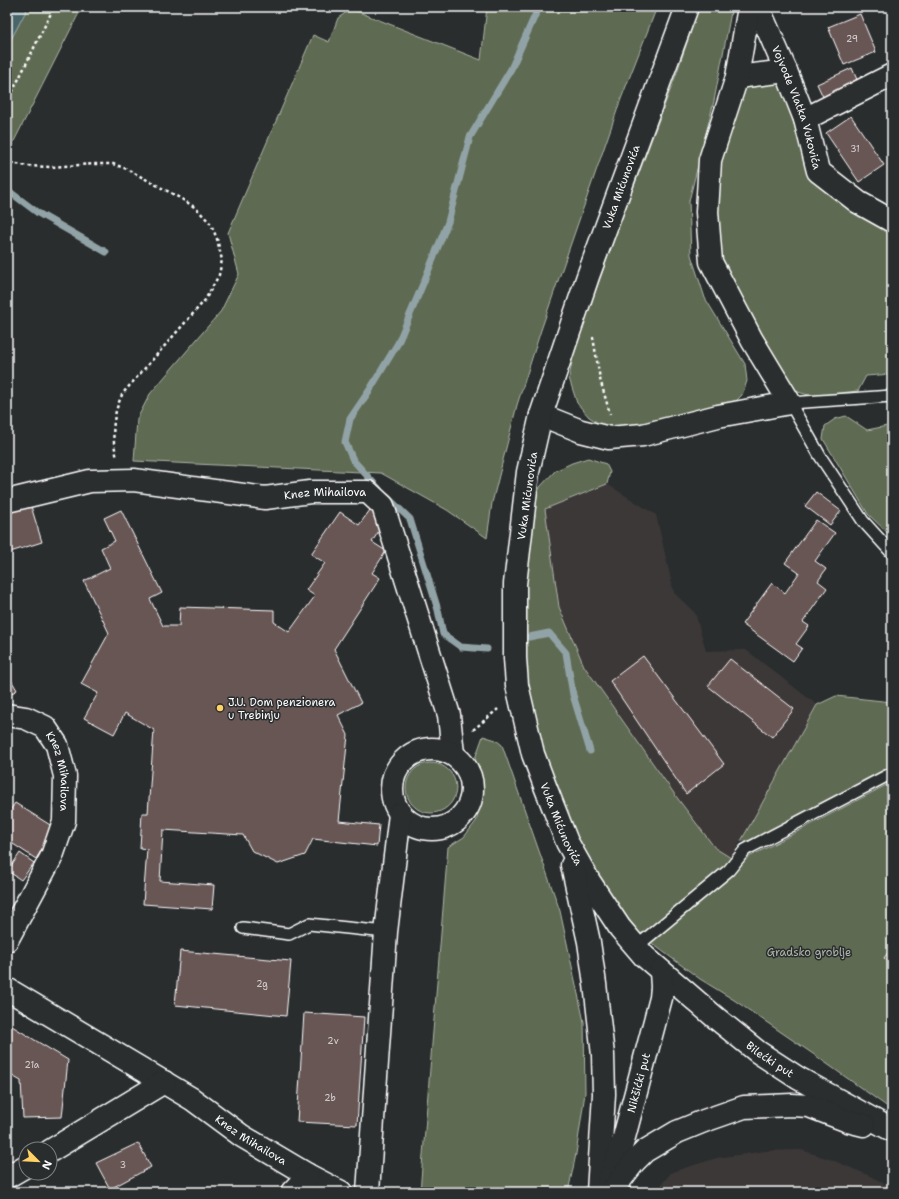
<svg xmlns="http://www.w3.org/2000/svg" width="899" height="1199" viewBox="0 0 899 1199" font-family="'Shantell Sans',sans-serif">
<rect width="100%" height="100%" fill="#2a2d2e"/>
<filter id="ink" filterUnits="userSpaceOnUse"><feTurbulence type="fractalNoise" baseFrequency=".025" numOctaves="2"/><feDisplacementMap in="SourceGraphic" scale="8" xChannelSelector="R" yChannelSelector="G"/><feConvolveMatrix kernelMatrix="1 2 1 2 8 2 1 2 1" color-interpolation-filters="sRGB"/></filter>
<g filter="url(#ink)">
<g fill="#3d3939">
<path d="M 607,484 L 656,515 L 674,593 L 695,613 L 706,651 L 746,650 L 817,705 L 731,858 L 715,848 L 678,799 L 584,666 L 559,607 L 545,509 Z"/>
<path d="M 801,1150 L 832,1160 L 870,1176 L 892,1188 L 892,1192 L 655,1192 L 672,1172 L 717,1158 L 766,1151 Z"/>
</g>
<g fill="#5e6b53" stroke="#aeb5a9">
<path d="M 28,7 L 82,7 L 7,155 L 7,47 Z"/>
<path d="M 487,7 L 657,7 L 621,99 L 541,330 L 517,405 L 492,503 L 487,538 L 447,510 L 381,473 L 134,461 L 137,419 L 150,394 L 221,311 L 239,274 L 228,233 L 313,35 L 329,42 L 338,18 L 351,9 L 481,60 Z"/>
<path d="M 699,7 L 732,7 L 714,101 L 689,201 L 691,255 L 705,298 L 745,364 L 747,381 L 742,395 L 731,406 L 642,430 L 609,430 L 589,417 L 577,403 L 569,378 L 574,351 L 617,231 L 677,72 Z"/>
<path d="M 782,81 L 811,175 L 892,226 L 892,374 L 866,376 L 858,391 L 812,396 L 791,390 L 719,260 L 717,162 L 741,83 Z"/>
<path d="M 846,416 L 867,430 L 892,425 L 892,537 L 868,514 L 823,439 L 825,426 L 835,419 Z"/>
<path d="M 588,458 L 606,464 L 610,472 L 607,484 L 545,509 L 559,607 L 584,666 L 678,799 L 715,848 L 731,858 L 747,858 L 892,782 L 892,1110 L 816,1056 L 734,1000 L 700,979 L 642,936 L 613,899 L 584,853 L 545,759 L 523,663 L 523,586 L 534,500 L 540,487 L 555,471 L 572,463 Z"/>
<path d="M 836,696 L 892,702 L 892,768 L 756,840 L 741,841 L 817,705 Z"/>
<path d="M 483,736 L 496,740 L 502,745 L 560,911 L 584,1022 L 585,1093 L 576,1154 L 568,1192 L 420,1192 L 448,847 L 464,837 L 477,820 L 479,794 L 476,776 L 472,767 Z"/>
<circle cx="431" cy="788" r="25"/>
</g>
<path fill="#48656b" stroke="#91a3a6" d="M 7,7 L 28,7 L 7,47 Z"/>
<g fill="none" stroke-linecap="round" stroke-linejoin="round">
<g stroke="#91a3a6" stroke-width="7">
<path d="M 7,192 L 10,192 L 38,213 L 106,252"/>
<path d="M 379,489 L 353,460 L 345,442 L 350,419 L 369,391 L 398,343 L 425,279 L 448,222 L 470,137 L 511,69 L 537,11 L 538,7"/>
<path d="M 387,497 L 410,519 L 438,610 L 443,634 L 461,647 L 487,649"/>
<path d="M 529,637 L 549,633 L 566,653 L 573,695 L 590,751"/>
</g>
</g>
<g fill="#685654" stroke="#fff">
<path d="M 860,14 L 876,52 L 844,65 L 828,27 Z"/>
<path d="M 852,68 L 864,96 L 830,112 L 817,84 Z"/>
<path d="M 851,116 L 884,165 L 859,182 L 826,133 Z"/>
<path d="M 816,492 L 841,511 L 830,525 L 805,506 Z"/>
<path d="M 30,503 L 42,542 L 7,553 L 7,510 Z"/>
<path d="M 373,506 L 382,526 L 372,542 L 386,551 L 372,573 L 380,578 L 334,649 L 361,703 L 338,715 L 348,735 L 339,821 L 379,825 L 377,846 L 313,839 L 305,855 L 278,864 L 252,851 L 243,835 L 163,830 L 160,881 L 214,885 L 212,909 L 143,904 L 147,849 L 140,848 L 142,813 L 148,813 L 154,730 L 125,713 L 114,734 L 84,718 L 98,693 L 81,684 L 109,633 L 84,581 L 110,568 L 101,548 L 115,541 L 104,518 L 121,510 L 162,593 L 150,599 L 163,626 L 179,626 L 180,607 L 274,610 L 274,622 L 289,632 L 315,596 L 306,590 L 325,563 L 311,554 L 340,512 L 359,525 Z"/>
<path d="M 816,520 L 835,533 L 815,561 L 826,569 L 818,581 L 827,588 L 803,622 L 809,626 L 796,644 L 802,648 L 793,661 L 742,624 L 772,583 L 785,593 L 799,573 L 785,563 Z"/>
<path d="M 643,656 L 724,764 L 686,794 L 610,681 Z"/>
<path d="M 730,659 L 794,709 L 772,737 L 708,686 Z"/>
<path d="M 7,673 L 17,690 L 7,696 Z"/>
<path d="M 15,803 L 55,828 L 36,859 L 7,840 L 7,815 Z"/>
<path d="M 20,853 L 34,863 L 21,880 L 8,871 Z"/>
<path d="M 892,947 L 892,964 L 884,958 Z"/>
<path d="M 180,951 L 291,961 L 286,1016 L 175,1005 Z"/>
<path d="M 304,1013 L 364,1017 L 357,1125 L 297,1122 Z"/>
<path d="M 7,1023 L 38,1042 L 68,1060 L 62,1117 L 23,1118 L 21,1081 L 7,1073 Z"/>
<path d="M 138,1143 L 151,1167 L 110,1189 L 96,1163 Z"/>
</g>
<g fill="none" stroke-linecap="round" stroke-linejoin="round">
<defs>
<g id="lane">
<path d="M 892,396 L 790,403 L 820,456 L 863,521 L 892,553"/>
<path d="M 243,928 L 289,934 L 309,924 L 386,932"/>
<path d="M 636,947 L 729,870 L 745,850 L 892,773"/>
</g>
<g id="street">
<path id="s1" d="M 758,7 L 786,71 L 805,119 L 818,171 L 858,202 L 892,221"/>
<path d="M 737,77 L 786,71"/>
<path d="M 805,119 L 892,75"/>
<path d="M 541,415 L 581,431 L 609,438 L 643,435 L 718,416 L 790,403 L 752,340 L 711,262 L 707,212 L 710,160 L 737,77 L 749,7"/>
<path id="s2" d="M 7,501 L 90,481 L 134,480 L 265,498 L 310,492 L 368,492 L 383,506 L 449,715 L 453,754"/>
<path id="s3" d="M 7,715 L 26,718 L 45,727 L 57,745 L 65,776 L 64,821 L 52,856 L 7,940"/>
<circle cx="432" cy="789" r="40"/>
<path id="s4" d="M 7,989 L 192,1099 L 242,1136 L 308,1175 L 341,1192"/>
<path d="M 50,1151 L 164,1082"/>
<path d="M 7,1177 L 26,1166"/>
<path d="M 292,1192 L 308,1175"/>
<path d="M 368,1192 L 386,932 L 400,814"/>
</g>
<g id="primary">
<path id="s5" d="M 687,7 L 588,276 L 541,415 L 528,472 L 515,584 L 515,658 L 517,685 L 533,754 L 545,786 L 567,842 L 589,881 L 620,928 L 644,956 L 716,1018 L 758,1052 L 798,1078 L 892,1130"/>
<path d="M 572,865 L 589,942 L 595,984 L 603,1055 L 604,1094 L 598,1192"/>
<path id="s6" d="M 607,1187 L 623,1141 L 661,998 L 662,987 L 661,971"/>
<path d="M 611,1192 L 634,1162 L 645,1151 L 677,1132 L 704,1121 L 744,1107 L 792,1105 L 809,1106 L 848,1121 L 864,1125"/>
</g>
</defs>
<use href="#lane" stroke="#fff" stroke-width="14"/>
<use href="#street" stroke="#fff" stroke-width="25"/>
<use href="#primary" stroke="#fff" stroke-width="25"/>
<g stroke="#fff" stroke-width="2.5" stroke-dasharray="3 3" stroke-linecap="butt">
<path d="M 7,103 L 54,7"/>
<path d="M 7,158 L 11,163 L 27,166 L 51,167 L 94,164 L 113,164 L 127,169 L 180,198 L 196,208 L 211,224 L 217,239 L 222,260 L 219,275 L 205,300 L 123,393 C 112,415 111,435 117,458"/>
<path d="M 593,337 L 600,379 L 610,414"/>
<path d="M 473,730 L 498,709"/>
</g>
<use href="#lane" stroke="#2a2d2e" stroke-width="11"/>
<use href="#street" stroke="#2a2d2e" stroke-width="22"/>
<use href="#primary" stroke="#2a2d2e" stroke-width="22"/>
</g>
</g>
<circle fill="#ffd166" stroke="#2a2d2e" stroke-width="1.5" cx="220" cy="708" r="4"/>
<g text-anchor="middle" stroke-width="3" stroke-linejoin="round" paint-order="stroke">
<g font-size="9" fill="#d9d5d4">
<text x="852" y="42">29</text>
<text x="855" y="152">31</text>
<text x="262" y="987">2g</text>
<text x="333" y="1044">2v</text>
<text x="32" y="1068">21a</text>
<text x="330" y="1101">2b</text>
<text x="123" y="1168">3</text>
</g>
<g font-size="11" fill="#fff" stroke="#2a2d2e">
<text dy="4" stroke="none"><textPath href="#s1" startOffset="108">Vojvode Vlatka Vukovića</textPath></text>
<text transform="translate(621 187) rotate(-70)" y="4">Vuka Mićunovića</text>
<text dy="4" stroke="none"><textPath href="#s2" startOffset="322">Knez Mihailova</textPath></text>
<text transform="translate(527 496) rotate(-82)" y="4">Vuka Mićunovića</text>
<text dy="4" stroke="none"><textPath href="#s3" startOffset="88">Knez Mihailova</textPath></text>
<text dy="4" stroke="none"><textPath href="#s5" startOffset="852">Vuka Mićunovića</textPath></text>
<text dy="4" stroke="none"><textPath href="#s5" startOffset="1172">Bilećki put</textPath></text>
<text dy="4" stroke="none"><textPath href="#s6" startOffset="109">Nikšićki put</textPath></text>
<text dy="4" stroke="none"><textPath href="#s4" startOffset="287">Knez Mihailova</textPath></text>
</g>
<g font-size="11" fill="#fff" stroke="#2a2d2e" text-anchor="start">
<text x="228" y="706">J.U. Dom penzionera<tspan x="228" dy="13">u Trebinju</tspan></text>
</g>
<g font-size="11" fill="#aeb5a9" stroke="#2a2d2e">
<text x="809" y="956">Gradsko groblje</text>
</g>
</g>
<rect width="899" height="1199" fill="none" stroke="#2a2d2e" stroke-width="24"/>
<rect x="12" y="12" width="875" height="1175" fill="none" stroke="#fff" stroke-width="1.5" filter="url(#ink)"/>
<g transform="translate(38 1161) rotate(114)"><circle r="19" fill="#2a2d2e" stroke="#7f8182"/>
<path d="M0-3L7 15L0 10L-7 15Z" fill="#ffd166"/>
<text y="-6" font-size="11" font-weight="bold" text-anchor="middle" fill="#ffffff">N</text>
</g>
</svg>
